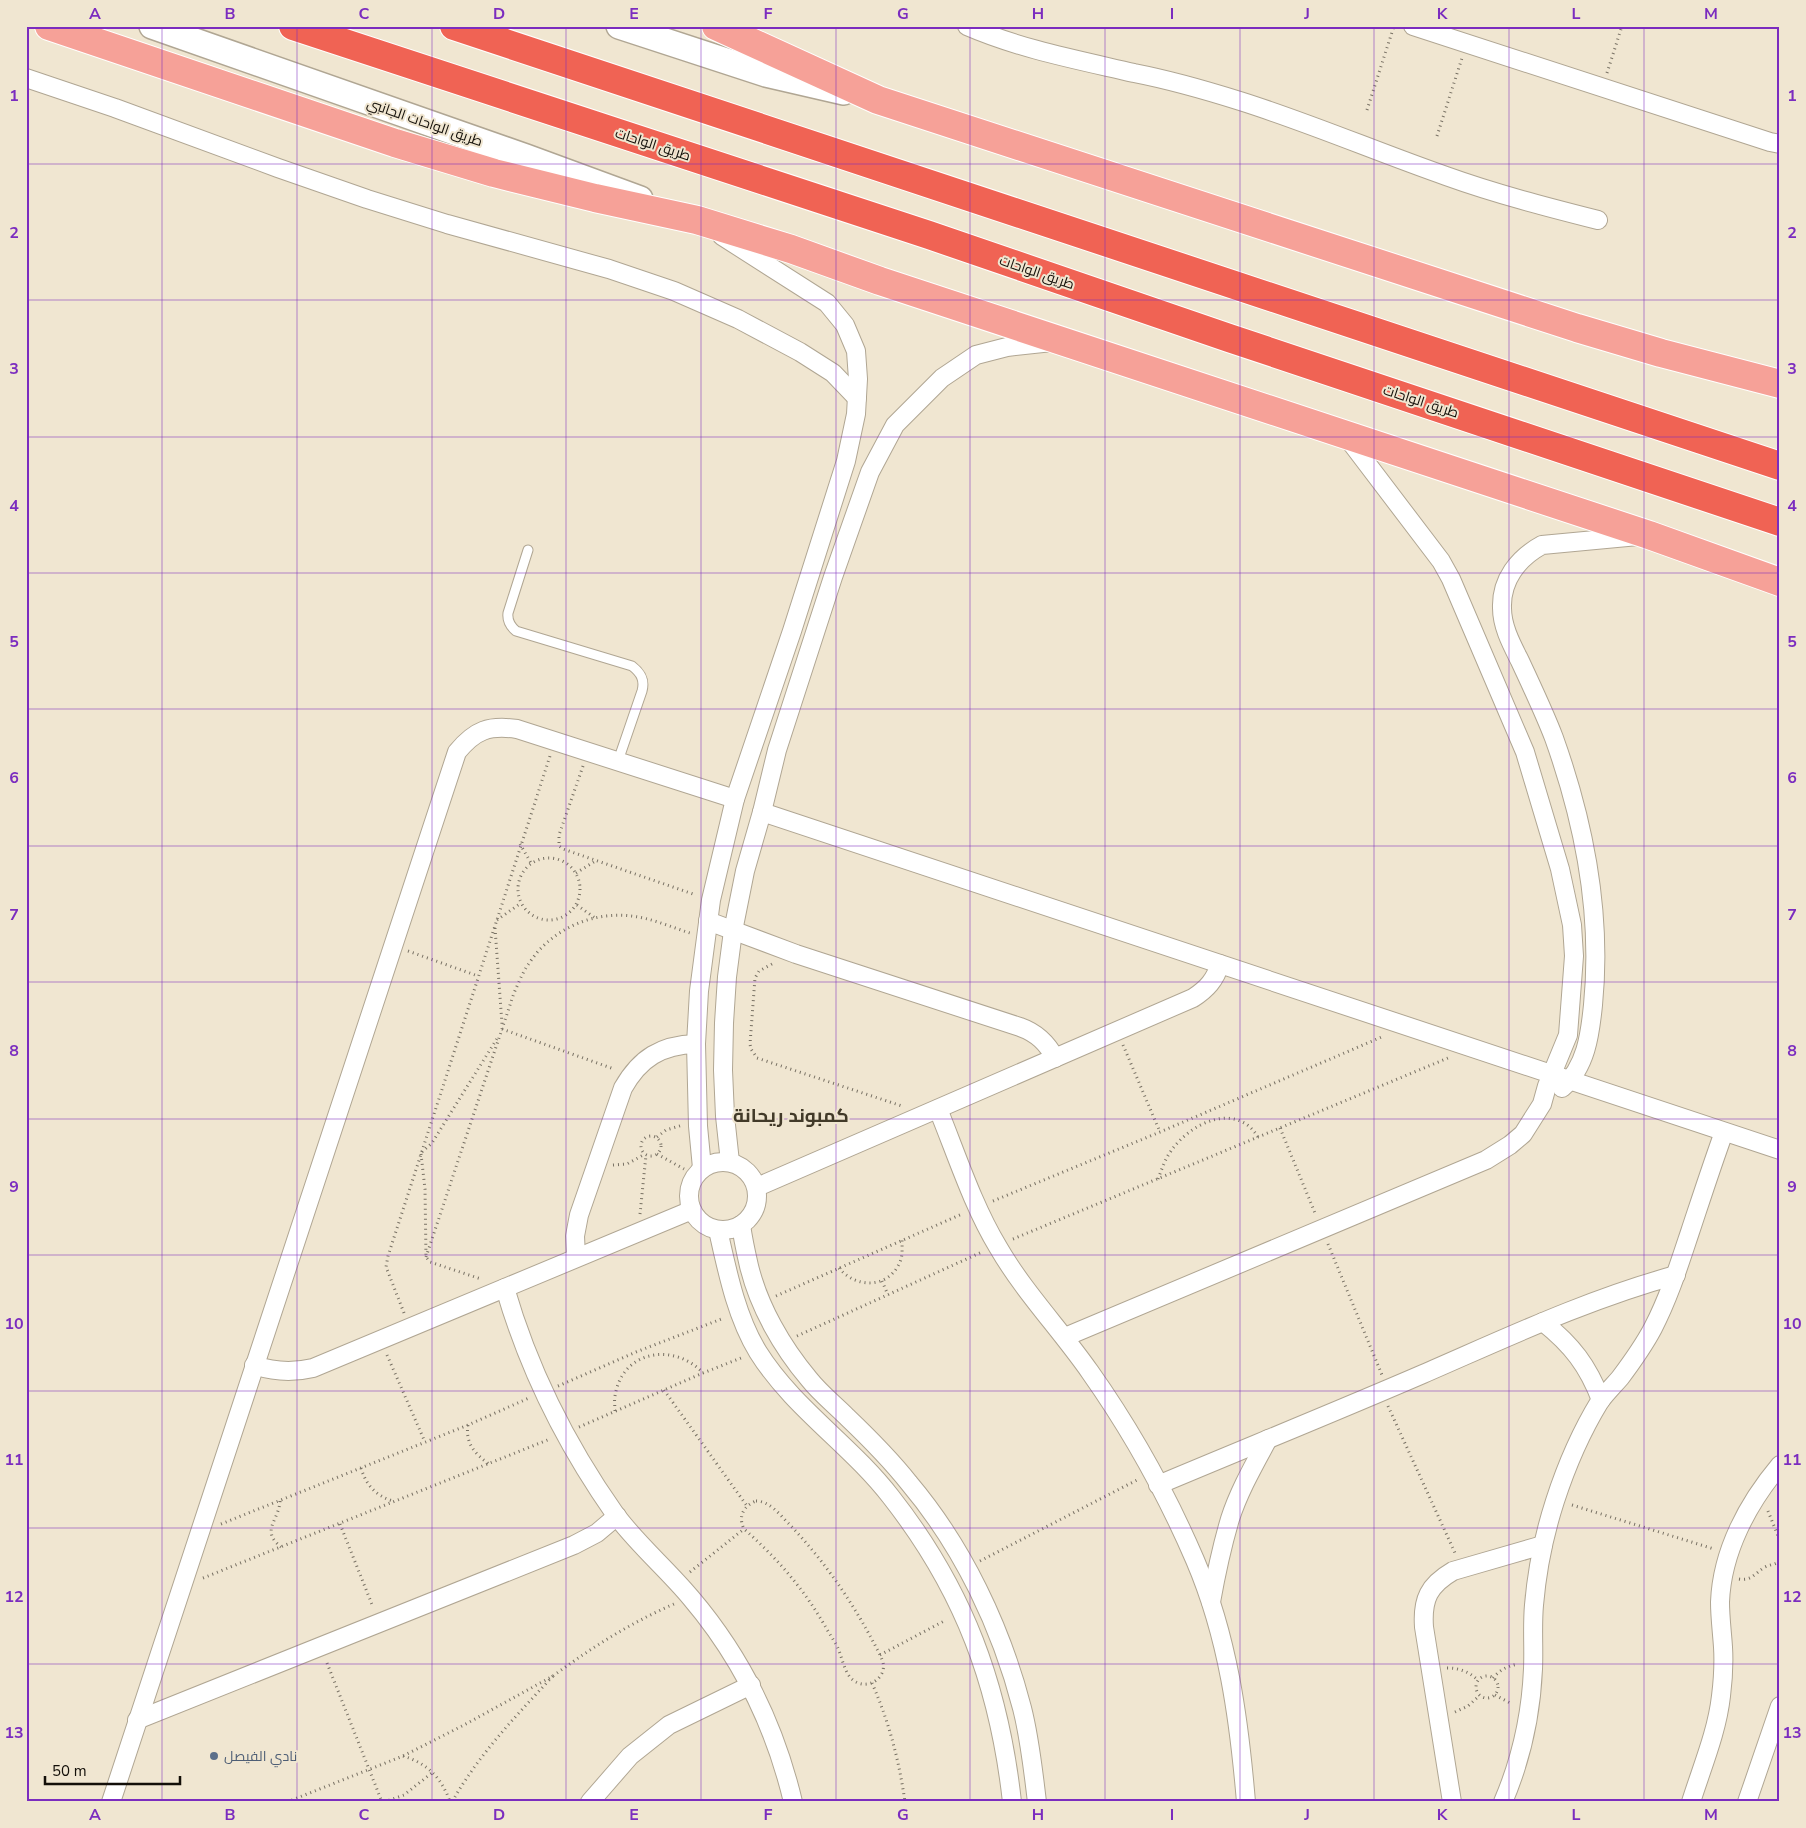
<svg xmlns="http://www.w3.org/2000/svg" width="1806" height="1828" viewBox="0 0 1806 1828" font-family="'Nunito Sans',Cairo,sans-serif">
<rect width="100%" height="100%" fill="#f0e6d1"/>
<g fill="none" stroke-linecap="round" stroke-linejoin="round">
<defs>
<path id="lane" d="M 528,550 L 508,613 C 507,621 510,626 516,631 L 632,666 C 641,673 645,680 642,691 L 618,761"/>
<g id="street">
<path d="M 967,26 C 1020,49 1078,60 1134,73 C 1170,80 1205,90 1240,101 C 1310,123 1377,152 1446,176 C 1496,194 1547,207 1598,220"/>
<path d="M 1413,26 L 1770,142 L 1780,144"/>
<path d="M 26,78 L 115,108 L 278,168 L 367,199 L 447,224 L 609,269 L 674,291 L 738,319 L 800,352 L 833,373 L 857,398"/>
<path d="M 762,812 L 1780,1150"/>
<path d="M 708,921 L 796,954 L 1020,1027 C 1037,1033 1047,1043 1055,1058"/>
<path d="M 1562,1088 C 1586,1067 1590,1035 1593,1005 C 1602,915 1584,822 1554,738 C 1544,712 1532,687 1520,661 C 1512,645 1502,627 1502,608 C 1501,580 1518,558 1542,545 L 1638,536"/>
<path d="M 938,1109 C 956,1153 973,1206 998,1247 C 1024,1292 1060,1329 1090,1372 C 1131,1430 1167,1495 1195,1560 C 1228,1637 1239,1719 1246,1802"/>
<circle cx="723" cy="1196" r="34"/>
<path d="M 730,1162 L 725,1116 L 723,1070 L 724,1023 L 727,977 L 733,931 L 745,871 L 762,812 L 777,750 L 833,577 L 870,472 L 895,425 L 942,378 L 976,355 L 1007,347 L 1052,342"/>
<path d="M 702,1168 L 698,1126 L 696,1044 L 699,991 L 711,900 L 735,799 L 792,631 L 846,461 L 856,414 L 858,379 L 856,351 L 845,325 L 827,303 L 722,236"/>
<path d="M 757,1187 L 1193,998 C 1207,989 1215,980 1220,964"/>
<path d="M 741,1225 C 743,1239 746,1253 749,1266 C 759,1307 782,1347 809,1379 C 820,1393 834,1404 847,1417 C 869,1438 890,1459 909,1483 C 963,1547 1001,1627 1022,1708 C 1030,1739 1033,1770 1037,1802"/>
<path d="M 718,1230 C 727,1270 736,1316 758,1352 C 793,1408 851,1445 891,1497 C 964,1590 999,1685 1012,1802"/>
<path d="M 576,1257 L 575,1236 L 579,1215 L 623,1088 C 640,1058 661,1045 696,1044"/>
<path d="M 505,1288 C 529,1371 565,1443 615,1514 C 637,1544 667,1569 691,1598 C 742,1658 775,1726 793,1802"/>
<path d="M 1543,1322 C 1572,1345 1588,1366 1601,1400"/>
<path d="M 1065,1337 L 1486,1160 L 1510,1145 L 1523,1134 L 1542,1104 L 1547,1086 L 1568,1035 L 1574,956 L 1572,925 L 1560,869 L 1525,752 L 1451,579 L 1441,561 L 1346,436"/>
<path d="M 254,1365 C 274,1372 292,1373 313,1368 L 692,1210"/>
<path d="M 1158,1485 C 1246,1448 1335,1412 1423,1374 C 1506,1338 1588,1299 1676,1275"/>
<path d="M 1211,1602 C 1216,1574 1222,1546 1230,1519 C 1239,1491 1254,1465 1268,1439"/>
<path d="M 137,1720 L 574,1545 L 597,1533 L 617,1516"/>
<path d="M 111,1802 L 457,752 C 475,730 489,725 517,729 L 735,799"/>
<path d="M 590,1802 L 630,1756 L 669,1725 L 751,1685"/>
<path d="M 1452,1802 L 1424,1627 C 1422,1599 1429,1585 1453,1571 L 1543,1545"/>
<path d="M 1503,1802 C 1521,1760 1531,1715 1533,1669 C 1534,1648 1532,1627 1534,1605 C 1537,1570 1544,1535 1555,1501 C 1566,1467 1581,1432 1600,1401 C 1606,1393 1613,1386 1620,1378 C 1632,1362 1644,1345 1653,1328 C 1669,1297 1679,1265 1690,1232 C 1701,1199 1712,1165 1724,1132"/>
<path d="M 1691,1802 C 1702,1767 1717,1732 1721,1696 C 1723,1680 1724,1663 1723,1647 C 1722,1632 1720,1617 1720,1602 C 1722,1551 1748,1503 1780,1465"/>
<path d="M 1747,1802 L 1780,1706"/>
</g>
<g id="secondary">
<path d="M 152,26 L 526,157 L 640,199"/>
<path d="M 619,26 L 766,74 L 844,92"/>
</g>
<g id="primary">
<path d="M 49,26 L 395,143 L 494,173 L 595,198 L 697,220 L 791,249 L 880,281 L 1649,535 L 1780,582"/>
<path d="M 716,26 L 878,100 L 1577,328 L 1661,353 L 1780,384"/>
</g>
<g id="highway">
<path d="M 293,26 L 929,235 L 1229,338 L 1780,522"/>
<path d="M 454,26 L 1780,466"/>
</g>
</defs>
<use href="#lane" stroke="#b0a693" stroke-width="11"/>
<use href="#street" stroke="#b0a693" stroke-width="20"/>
<use href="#secondary" stroke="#b0a693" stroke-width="28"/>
<use href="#primary" stroke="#fff" stroke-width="30"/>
<use href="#highway" stroke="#fff" stroke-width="30"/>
<g stroke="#787164" stroke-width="3" stroke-dasharray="1 4" stroke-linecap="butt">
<path d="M 1607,73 L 1622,26"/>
<path d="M 1367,110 L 1394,26"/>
<path d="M 1437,136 L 1462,58"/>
<path d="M 583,766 L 559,835 L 559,846 L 563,849 L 696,895"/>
<path d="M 520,844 L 531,863"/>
<circle cx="549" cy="889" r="31"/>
<path d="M 576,873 L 597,860"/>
<path d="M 577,905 L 595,918"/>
<path d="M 497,920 L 521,903"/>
<path d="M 495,928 L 502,1024"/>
<path d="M 408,951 L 478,976"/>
<path d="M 772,964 L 759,971 L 755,978 L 750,1044 L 751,1049 L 757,1058 L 902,1106"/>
<path d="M 502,1029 L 614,1069"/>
<path d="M 1123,1045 L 1160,1132"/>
<path d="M 1280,1128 L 1315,1213"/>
<circle cx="651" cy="1146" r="10"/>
<path d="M 657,1137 L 666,1130 L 683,1125"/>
<path d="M 422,1152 L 432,1143 L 498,1037"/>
<path d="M 421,1154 L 425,1189 L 426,1257 L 430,1262 L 481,1279"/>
<path d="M 657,1154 L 684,1169"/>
<path d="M 613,1165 L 627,1164 L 645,1154"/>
<path d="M 1158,1179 C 1162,1169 1165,1159 1171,1151 C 1190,1123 1236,1101 1258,1137"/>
<path d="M 993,1201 L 1160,1132 L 1384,1036"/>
<path d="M 640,1214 L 646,1155"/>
<path d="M 1013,1239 L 1448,1058"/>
<path d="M 1328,1244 L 1382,1375"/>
<path d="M 426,1257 L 514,993 C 519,982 523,971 530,962 C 551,930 592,911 631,916 C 651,918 671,927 690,933"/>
<path d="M 839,1268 C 855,1288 887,1289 899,1264 C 903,1257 902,1249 902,1240"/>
<path d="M 882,1281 L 888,1295"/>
<path d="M 776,1296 L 962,1214"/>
<path d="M 404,1313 L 388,1272 L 386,1267 L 388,1256 L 550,756"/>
<path d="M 797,1336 L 982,1252"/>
<path d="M 387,1355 L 425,1442"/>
<path d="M 558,1386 L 636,1352 L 724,1318"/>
<path d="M 664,1390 L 747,1506"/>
<path d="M 1388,1406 L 1455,1553"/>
<path d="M 615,1411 C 615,1406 614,1401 615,1396 C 622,1350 674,1342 703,1373"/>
<path d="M 468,1425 C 465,1443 475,1454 489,1464"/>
<path d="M 579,1427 L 703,1373 L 741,1358"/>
<path d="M 361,1468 C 366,1485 376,1496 393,1501"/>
<path d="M 280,1501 C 279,1521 260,1530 281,1547"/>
<path d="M 756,1501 C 770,1501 780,1515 790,1525 C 827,1564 856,1607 880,1655 C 883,1661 885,1666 882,1673 C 877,1684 863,1688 853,1680 C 844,1673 842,1656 837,1646 C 833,1639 829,1633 825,1626 C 804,1589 776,1557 744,1529 C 738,1517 743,1506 756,1501 Z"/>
<path d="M 1572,1505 L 1714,1549"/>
<path d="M 1768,1511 L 1780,1541"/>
<path d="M 221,1524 L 468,1425 L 529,1398"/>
<path d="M 340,1524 L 373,1607"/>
<path d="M 980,1561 L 1137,1480"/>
<path d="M 690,1572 L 744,1529"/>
<path d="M 203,1578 L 550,1439"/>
<path d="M 1739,1579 C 1752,1581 1755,1573 1765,1567 C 1771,1564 1776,1565 1780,1560"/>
<path d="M 880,1655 L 946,1620"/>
<path d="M 327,1663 L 382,1802"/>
<path d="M 1447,1668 C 1460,1668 1469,1672 1478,1680"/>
<circle cx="1487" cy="1687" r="11"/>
<path d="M 553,1676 C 591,1648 630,1623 674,1604"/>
<path d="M 1493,1678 C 1500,1670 1507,1666 1518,1664"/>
<path d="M 872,1683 C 889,1722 899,1760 905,1802"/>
<path d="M 1495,1695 L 1512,1704"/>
<path d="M 1455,1712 L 1468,1706 L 1479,1696"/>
<path d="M 403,1756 C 427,1763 442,1778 450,1802"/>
<path d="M 287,1802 L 403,1756 L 464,1725 L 553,1676 C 516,1716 479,1754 452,1802"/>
<path d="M 384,1802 L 404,1795 L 433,1772"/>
</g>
<use href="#lane" stroke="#fff" stroke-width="9"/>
<use href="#street" stroke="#fff" stroke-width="18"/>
<use href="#secondary" stroke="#fff" stroke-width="25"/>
<use href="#primary" stroke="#f6a198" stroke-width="28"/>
<use href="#highway" stroke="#f06354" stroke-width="28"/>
</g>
<path fill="none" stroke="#7b2cbf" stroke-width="1" stroke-opacity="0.55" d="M 162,26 L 162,1802M 297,26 L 297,1802M 432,26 L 432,1802M 566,26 L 566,1802M 701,26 L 701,1802M 836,26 L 836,1802M 970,26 L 970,1802M 1105,26 L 1105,1802M 1240,26 L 1240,1802M 1374,26 L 1374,1802M 1509,26 L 1509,1802M 1644,26 L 1644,1802M 26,164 L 1780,164M 26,300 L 1780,300M 26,437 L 1780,437M 26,573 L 1780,573M 26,709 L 1780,709M 26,846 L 1780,846M 26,982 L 1780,982M 26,1119 L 1780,1119M 26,1255 L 1780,1255M 26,1391 L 1780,1391M 26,1528 L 1780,1528M 26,1664 L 1780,1664"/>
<circle fill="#5c6f8a" stroke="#f0e6d1" stroke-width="2" cx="214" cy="1756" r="5"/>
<g text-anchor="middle" stroke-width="4" stroke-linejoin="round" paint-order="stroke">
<g font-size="14" fill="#130f09" stroke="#f0e6d1">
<text transform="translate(425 122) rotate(19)" y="5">طريق الواحات الجانبي</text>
<text transform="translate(653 144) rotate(18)" y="5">طريق الواحات</text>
<text transform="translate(1037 272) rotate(19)" y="5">طريق الواحات</text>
<text transform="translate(1421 401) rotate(18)" y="5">طريق الواحات</text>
</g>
<g font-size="14" fill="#4e5e75" stroke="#f0e6d1" text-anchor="start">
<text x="224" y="1761">نادي الفيصل</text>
</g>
<g font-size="19" font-weight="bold" fill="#423a29" stroke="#f0e6d1">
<text x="791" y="1122">كمبوند ريحانة</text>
</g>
</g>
<rect width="1806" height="1828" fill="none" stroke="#f0e6d1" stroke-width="55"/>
<path d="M45 1776v8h135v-8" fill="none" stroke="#130f09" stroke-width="2.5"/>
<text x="52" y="1776" font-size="15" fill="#130f09" stroke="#f0e6d1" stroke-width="4" paint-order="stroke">50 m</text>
<rect x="28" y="28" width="1750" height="1772" fill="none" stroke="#7b2cbf" stroke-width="2"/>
<g font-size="16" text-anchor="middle" font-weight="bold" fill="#7b2cbf">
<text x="95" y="19">A</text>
<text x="230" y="19">B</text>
<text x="364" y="19">C</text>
<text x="499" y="19">D</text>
<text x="634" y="19">E</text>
<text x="768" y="19">F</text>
<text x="903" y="19">G</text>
<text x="1038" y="19">H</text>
<text x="1172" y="19">I</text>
<text x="1307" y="19">J</text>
<text x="1442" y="19">K</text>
<text x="1576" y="19">L</text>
<text x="1711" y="19">M</text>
<text x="14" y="101">1</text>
<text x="1792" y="101">1</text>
<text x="14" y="238">2</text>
<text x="1792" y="238">2</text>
<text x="14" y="374">3</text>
<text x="1792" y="374">3</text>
<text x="14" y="511">4</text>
<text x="1792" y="511">4</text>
<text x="14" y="647">5</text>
<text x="1792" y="647">5</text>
<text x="14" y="783">6</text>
<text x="1792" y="783">6</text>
<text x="14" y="920">7</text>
<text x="1792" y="920">7</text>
<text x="14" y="1056">8</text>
<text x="1792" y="1056">8</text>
<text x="14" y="1192">9</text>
<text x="1792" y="1192">9</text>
<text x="14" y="1329">10</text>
<text x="1792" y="1329">10</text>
<text x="14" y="1465">11</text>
<text x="1792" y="1465">11</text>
<text x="14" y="1602">12</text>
<text x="1792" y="1602">12</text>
<text x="14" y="1738">13</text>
<text x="1792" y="1738">13</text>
<text x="95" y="1820">A</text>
<text x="230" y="1820">B</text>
<text x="364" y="1820">C</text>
<text x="499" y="1820">D</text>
<text x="634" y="1820">E</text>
<text x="768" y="1820">F</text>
<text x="903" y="1820">G</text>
<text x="1038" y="1820">H</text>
<text x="1172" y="1820">I</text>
<text x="1307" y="1820">J</text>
<text x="1442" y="1820">K</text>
<text x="1576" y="1820">L</text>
<text x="1711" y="1820">M</text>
</g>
</svg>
